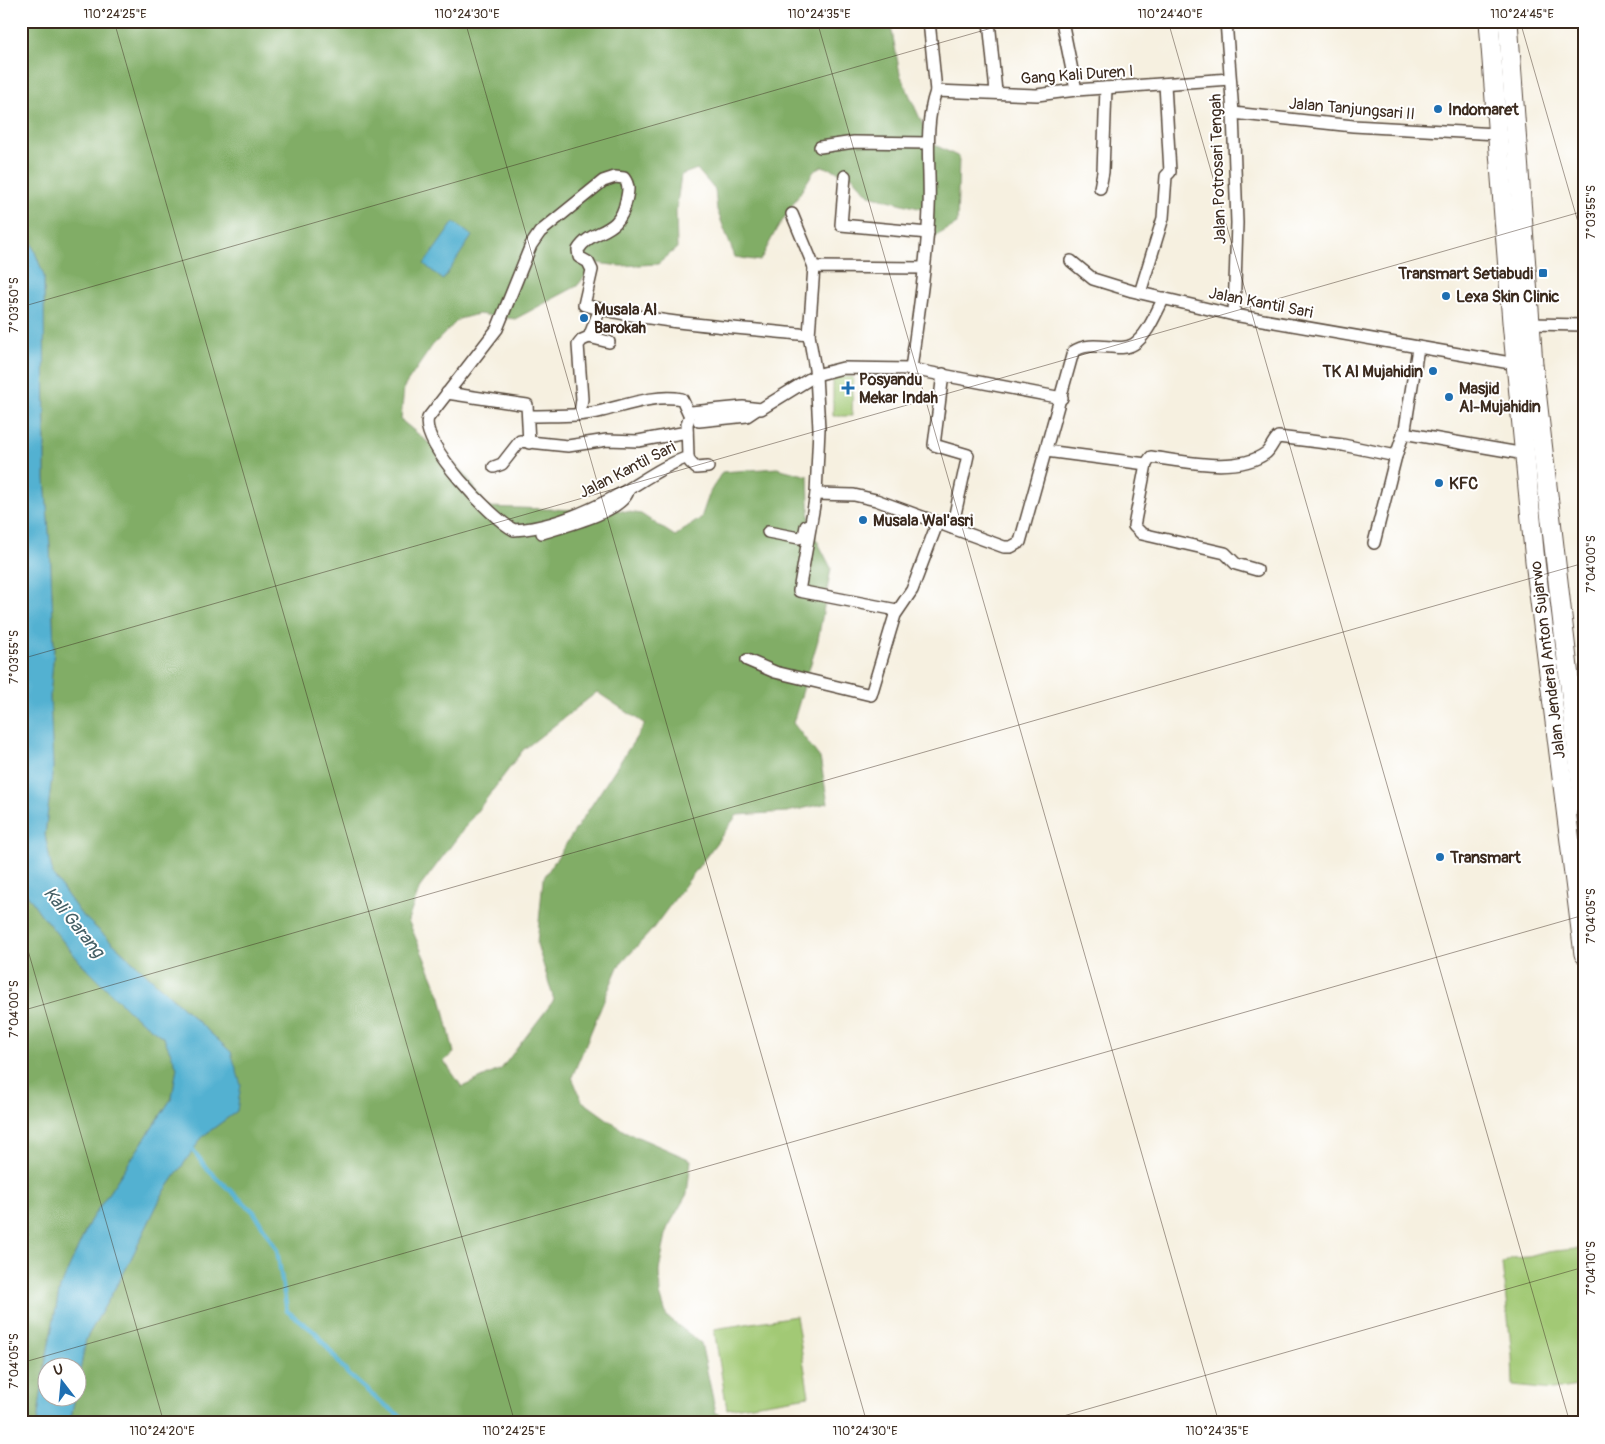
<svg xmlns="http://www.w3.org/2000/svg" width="1605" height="1444" viewBox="0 0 1605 1444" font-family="Pangolin,sans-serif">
<rect width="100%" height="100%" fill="#fff"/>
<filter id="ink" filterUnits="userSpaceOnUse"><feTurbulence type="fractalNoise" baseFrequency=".02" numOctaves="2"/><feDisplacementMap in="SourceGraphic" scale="10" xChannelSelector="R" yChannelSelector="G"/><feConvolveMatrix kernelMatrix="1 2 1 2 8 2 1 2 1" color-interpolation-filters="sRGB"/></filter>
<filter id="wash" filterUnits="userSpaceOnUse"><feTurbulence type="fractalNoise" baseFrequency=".0096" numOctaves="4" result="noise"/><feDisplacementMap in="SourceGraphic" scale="20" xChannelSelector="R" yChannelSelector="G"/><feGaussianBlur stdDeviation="1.12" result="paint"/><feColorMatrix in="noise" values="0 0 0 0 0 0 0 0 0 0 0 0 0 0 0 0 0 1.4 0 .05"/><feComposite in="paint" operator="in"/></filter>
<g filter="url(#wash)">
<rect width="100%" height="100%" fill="#f6f0e0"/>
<g fill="#a2c974" stroke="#6e7a49">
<path d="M 833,377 L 853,377 L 852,416 L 833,416 Z"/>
<path d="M 1584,1248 L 1584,1385 L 1552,1390 L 1513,1386 L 1512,1355 L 1502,1264 L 1512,1258 L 1529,1257 L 1547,1252 Z"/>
<path d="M 796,1316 L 809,1396 L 727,1409 L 714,1329 Z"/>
</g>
<g fill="#81ad66" stroke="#5e6c42" fill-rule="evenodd">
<path d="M 21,21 L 352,21 L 356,26 L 364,21 L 890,21 L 900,74 L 931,143 L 959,157 L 957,224 L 934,237 L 922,209 L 869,195 L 853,177 L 822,166 L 814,171 L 774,234 L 760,261 L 735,257 L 717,210 L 715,190 L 697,169 L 681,175 L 676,211 L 677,248 L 658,264 L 621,266 L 596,263 L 577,286 L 515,319 L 478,314 L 459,319 L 432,346 L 404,387 L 401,420 L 463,471 L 488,507 L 578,510 L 605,508 L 641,514 L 675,536 L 701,518 L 710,492 L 722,472 L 777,468 L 808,476 L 810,527 L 831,568 L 818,640 L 793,723 L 820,758 L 828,803 L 787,812 L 737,815 L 651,931 L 618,967 L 572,1077 L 582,1101 L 624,1131 L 691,1160 L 687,1194 L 667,1229 L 659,1271 L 660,1294 L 667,1317 L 701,1343 L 716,1413 L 734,1419 L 735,1423 L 70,1423 L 75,1397 L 78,1396 L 78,1382 L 86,1339 L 127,1267 L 162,1195 L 203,1136 L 237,1111 L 231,1052 L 80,913 L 53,875 L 45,835 L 53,767 L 50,697 L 54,648 L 50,546 L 45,479 L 44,277 L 29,236 L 21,225 ZM 597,692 L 645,724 L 543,879 L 537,944 L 554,1000 L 501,1069 L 462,1087 L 444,1061 L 454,1053 L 441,997 L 408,920 L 420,887 L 523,750 Z"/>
<path d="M 21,880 L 23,888 L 40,913 L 80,962 L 132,1014 L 164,1038 L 177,1067 L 172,1098 L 90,1221 L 60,1288 L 46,1359 L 37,1423 L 21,1423 Z"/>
</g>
<g fill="#53b1d1" stroke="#476e78">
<path d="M 454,222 L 472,236 L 443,280 L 424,264 Z"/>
<path d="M 21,225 L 29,236 L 44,276 L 45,479 L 50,546 L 54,648 L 50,697 L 53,767 L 45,835 L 53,875 L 80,913 L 231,1052 L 241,1085 L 237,1111 L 203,1136 L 162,1195 L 127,1267 L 86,1339 L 78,1382 L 78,1366 L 48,1366 L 48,1396 L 75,1397 L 70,1423 L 37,1423 L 46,1359 L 60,1288 L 90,1221 L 172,1098 L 177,1067 L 164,1038 L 132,1014 L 80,962 L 40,913 L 23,888 L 21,880 Z"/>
</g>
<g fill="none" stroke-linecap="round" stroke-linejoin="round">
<path stroke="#53b1d1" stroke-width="4.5" d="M 190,1146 L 208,1170 L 254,1212 L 277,1250 L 287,1311 L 316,1333 L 348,1374 L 378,1400 L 410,1423"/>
</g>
</g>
<g filter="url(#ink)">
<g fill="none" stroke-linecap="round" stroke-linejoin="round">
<defs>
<g id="minor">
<path d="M 929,21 L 936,91"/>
<path d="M 989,21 L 996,92"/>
<path d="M 1062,21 L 1076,90"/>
<path d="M 1226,21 L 1233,113 L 1237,223 L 1234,315"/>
<path d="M 1233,113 L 1353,126 L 1497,134"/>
<path d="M 820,147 L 854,142 L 928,143"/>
<path d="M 845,176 L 841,225 L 928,233"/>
<path d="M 1100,188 L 1103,172 L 1106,88"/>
<path d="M 792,214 L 814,267"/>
<path d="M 1071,261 L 1093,279 L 1132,291 L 1234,315 L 1522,365"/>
<path d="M 1140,293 L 1163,218 L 1166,176 L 1170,172 L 1165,84"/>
<path d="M 1530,324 L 1584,325"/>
<path d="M 809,335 C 734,327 657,324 584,305 L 592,270 L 588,262 L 579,257 L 578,250 C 592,227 619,237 626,201 C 628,192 630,186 624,178 L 615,177 L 603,181 L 540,232 L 531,245 L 497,329 L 428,418 C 419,443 492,519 514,530 C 552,528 594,509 627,490 C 647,478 665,465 688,457 L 687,424 L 691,412 L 743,407 L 761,409 L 816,375 L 843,368 L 911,369 L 1062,398"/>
<path d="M 589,337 L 609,342"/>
<path d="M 911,369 C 918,316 927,262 929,209 C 931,170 923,128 936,91 L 1037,95 L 1076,90 L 1230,79"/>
<path d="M 943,374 L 934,445 L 968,455 L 952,528"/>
<path d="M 447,393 L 527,405 L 529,443"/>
<path d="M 580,414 L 582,399 L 578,345 L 582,340 L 589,337 L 600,309"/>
<path d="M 529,416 C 553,415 579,417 602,411 C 627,405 656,394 682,399 L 689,414"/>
<path d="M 699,421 L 747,416 L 756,410"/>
<path d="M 1403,433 L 1525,454"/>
<path d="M 1046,451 L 1146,464 L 1151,457 C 1183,461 1238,474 1266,453 C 1271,449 1273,441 1278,437 L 1343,445 L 1396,456 L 1405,429 L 1418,348"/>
<path d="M 688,457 L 690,462 L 696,468 L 708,467"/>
<path d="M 1146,464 L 1134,526 L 1142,534 L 1225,553 L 1236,564 L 1257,570"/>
<path d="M 494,467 L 502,464 L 520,441 L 568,446 L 607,440 L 638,441 L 687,432"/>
<path d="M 816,494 L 854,495 L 876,500 L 1004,547 L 1011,547 L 1020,542 L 1073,352 C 1092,338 1119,354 1134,344 C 1148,335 1156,312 1164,298"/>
<path d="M 768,532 L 799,538 L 804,536 L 806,526"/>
<path d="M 542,533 C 561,527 623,512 628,491"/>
<path d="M 1374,543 L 1396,456"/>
<path d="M 897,610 L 799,591 L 816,494 L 819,429 L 816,375 L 809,335 L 814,267 L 924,268"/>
<path d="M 747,660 L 775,672 L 871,695 L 895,615 L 912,590 L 937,524"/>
</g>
<g id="trunk">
<path d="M 1489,21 L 1512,322 L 1535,561 L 1584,954"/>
<path d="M 1508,21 L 1533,364 L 1584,807"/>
</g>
</defs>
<use href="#minor" stroke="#57483b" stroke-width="14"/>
<use href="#trunk" stroke="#57483b" stroke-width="21"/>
<use href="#minor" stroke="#fff" stroke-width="11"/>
<use href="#trunk" stroke="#fff" stroke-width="19"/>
</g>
</g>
<path fill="none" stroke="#3b2a1e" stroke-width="1" stroke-opacity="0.45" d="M 114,21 L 515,1423M 465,21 L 867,1423M 817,21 L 1219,1423M 1168,21 L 1570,1423M 1520,21 L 1584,243M 21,307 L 1016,21M 21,659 L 1584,211M 21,926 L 164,1423M 21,1011 L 1584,563M 21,1363 L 1584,915M 1039,1423 L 1584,1267"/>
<g fill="#1f6fb2" stroke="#fff" stroke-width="2">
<circle cx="1438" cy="109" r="5"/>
<rect x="1538" y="268" width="10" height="10" rx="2.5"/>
<circle cx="1446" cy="296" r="5"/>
<circle cx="584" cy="318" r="5"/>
<circle cx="1433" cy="371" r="5"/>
<path d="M845.5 380.5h5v5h5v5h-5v5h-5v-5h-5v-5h5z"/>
<circle cx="1449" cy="397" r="5"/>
<circle cx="1439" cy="483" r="5"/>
<circle cx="863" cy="520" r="5"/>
<circle cx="1440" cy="857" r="5"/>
</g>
<g text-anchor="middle" stroke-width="4" stroke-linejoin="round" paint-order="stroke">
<g font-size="16" fill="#3b2a1e" stroke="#fff">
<text transform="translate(1077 74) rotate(-4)" y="6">Gang Kali Duren I</text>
<text transform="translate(1352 108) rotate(5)" y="6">Jalan Tanjungsari II</text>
<text transform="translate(1217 169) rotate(-92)" y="6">Jalan Potrosari Tengah</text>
<text transform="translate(1261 302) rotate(11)" y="6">Jalan Kantil Sari</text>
<text transform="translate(627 469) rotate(-27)" y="6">Jalan Kantil Sari</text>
<text transform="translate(1547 660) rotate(-97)" y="6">Jalan Jenderal Anton Sujarwo</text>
</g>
<g font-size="16" font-weight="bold" fill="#3b2a1e" stroke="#fff" text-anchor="start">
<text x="1448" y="115">Indomaret</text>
<text x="1533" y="279" text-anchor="end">Transmart Setiabudi</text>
<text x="1456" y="302">Lexa Skin Clinic</text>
<text x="594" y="315">Musala Al<tspan x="594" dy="18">Barokah</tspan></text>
<text x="1423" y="377" text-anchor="end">TK Al Mujahidin</text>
<text x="859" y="385">Posyandu<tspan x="859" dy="18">Mekar Indah</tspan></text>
<text x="1459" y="394">Masjid<tspan x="1459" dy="18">Al-Mujahidin</tspan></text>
<text x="1449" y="489">KFC</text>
<text x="873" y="526">Musala Wal'asri</text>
<text x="1450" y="863">Transmart</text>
</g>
<g font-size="18" font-style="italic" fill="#456066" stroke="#fff">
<text transform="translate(74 922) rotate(51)" y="6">Kali Garang</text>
</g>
</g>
<rect width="1605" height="1444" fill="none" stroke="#fff" stroke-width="55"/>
<g transform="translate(62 1382) rotate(344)"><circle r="24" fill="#ffffff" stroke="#b1aaa5"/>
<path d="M0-4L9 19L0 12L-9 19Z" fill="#1f6fb2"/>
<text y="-8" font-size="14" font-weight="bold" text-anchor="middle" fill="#3b2a1e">U</text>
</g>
<rect x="28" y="28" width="1550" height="1388" fill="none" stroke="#3b2a1e" stroke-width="2"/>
<g font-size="12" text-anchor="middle" fill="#3b2a1e">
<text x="115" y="18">110°24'25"E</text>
<text x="467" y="18">110°24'30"E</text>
<text x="819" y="18">110°24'35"E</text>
<text x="1170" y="18">110°24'40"E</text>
<text x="1522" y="18">110°24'45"E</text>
<text transform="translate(1591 212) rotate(-90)" y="4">7°03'55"S</text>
<text transform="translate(14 305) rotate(-90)" y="4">7°03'50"S</text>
<text transform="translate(1591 564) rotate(-90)" y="4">7°04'00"S</text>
<text transform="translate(14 657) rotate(-90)" y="4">7°03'55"S</text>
<text transform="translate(1591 916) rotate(-90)" y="4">7°04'05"S</text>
<text transform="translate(14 1009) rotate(-90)" y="4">7°04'00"S</text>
<text transform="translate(1591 1268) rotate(-90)" y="4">7°04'10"S</text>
<text transform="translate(14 1361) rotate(-90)" y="4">7°04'05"S</text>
<text x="162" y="1435">110°24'20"E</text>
<text x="514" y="1435">110°24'25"E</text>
<text x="865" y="1435">110°24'30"E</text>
<text x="1217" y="1435">110°24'35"E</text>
</g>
</svg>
